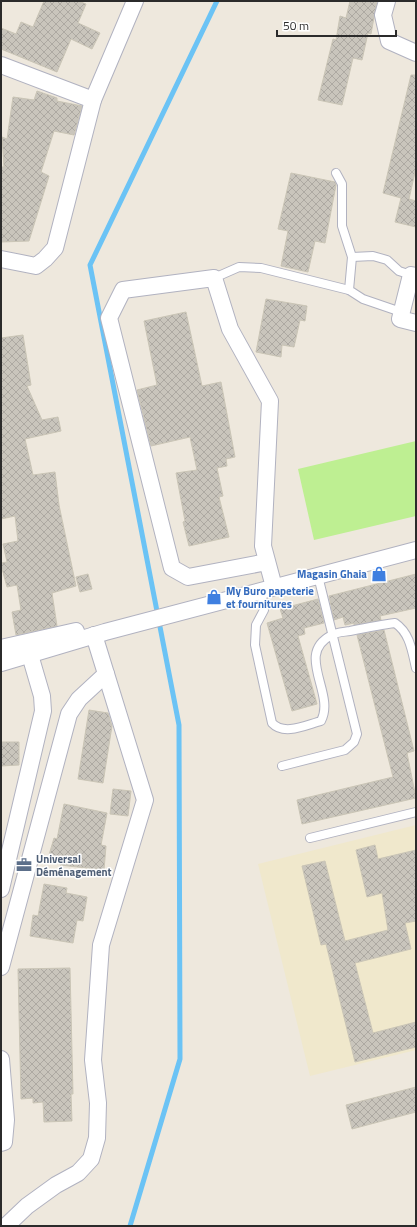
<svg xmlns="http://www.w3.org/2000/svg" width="417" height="1227" viewBox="0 0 417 1227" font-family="'Titillium Web',sans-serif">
<defs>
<pattern id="building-cross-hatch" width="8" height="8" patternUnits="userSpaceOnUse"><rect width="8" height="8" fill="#c9c5bc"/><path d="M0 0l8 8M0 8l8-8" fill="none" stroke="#ada9a2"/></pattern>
</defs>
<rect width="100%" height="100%" fill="#eee8dd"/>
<path fill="#f0e8cc" d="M 416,825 L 416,1050 L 310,1076 L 258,864 Z"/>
<path fill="#beef92" d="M 416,441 L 416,516 L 314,540 L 298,469 Z"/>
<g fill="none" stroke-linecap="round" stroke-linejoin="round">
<path stroke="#6bc3f5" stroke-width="5" d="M 130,1226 L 180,1059 L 179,725 L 90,265 L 217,1"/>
</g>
<g fill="url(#building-cross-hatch)" stroke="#cac5b6">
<path d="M 44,1 L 78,1 L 86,4 L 78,23 L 100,33 L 92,49 L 71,39 L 57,72 L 1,49 L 1,28 L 16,34 L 21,22 L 33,27 Z"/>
<path d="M 350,1 L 377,1 L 371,34 L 368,33 L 362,60 L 353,58 L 342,105 L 318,100 L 333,39 L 336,40 L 340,16 L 346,18 Z"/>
<path d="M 411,75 L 416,75 L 416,168 L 409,199 L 416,201 L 416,227 L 395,222 L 401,198 L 383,193 Z"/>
<path d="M 37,91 L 57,98 L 57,101 L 82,106 L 74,135 L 54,131 L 41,172 L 49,176 L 29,241 L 1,242 L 1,167 L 4,167 L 2,137 L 7,139 L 13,97 L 34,100 Z"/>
<path d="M 291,173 L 335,182 L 336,185 L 325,243 L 315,241 L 308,272 L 281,266 L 288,231 L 278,229 Z"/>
<path d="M 266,299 L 307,306 L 305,321 L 300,320 L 294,347 L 282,345 L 281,357 L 256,352 Z"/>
<path d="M 186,312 L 202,386 L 221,382 L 235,457 L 226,459 L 227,466 L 217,468 L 223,496 L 219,497 L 229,537 L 189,546 L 183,522 L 185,521 L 176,473 L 197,470 L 190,437 L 151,446 L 137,390 L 157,385 L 144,321 Z"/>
<path d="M 23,335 L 31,385 L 27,386 L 42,420 L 58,417 L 61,431 L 25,439 L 33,475 L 55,472 L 59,505 L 76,586 L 52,593 L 57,626 L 16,635 L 12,612 L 21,610 L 17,585 L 7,587 L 1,565 L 1,563 L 7,562 L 3,544 L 18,541 L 15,516 L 1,519 L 1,338 Z"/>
<path d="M 88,574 L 92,589 L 80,592 L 76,577 Z"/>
<path d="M 416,574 L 416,608 L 380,616 L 381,620 L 354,625 L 354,623 L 345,625 L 343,617 L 334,620 L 329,596 Z"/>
<path d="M 318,599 L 324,623 L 304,628 L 305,634 L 298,636 L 317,704 L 292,711 L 267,623 L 283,618 L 280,609 Z"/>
<path d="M 384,630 L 414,751 L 407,753 L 416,798 L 302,824 L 297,800 L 393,777 L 357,635 Z"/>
<path d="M 89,710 L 108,713 L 112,726 L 103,783 L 78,779 Z"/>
<path d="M 1,742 L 19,742 L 19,765 L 1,766 Z"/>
<path d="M 113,789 L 131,791 L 128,816 L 110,814 Z"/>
<path d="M 64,804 L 107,813 L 101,845 L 106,846 L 104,870 L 60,865 L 61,858 L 49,855 L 54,838 L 57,839 Z"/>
<path d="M 375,845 L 378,859 L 416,850 L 416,921 L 405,923 L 411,949 L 355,963 L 373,1033 L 416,1022 L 416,1047 L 355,1062 L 326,944 L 321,945 L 302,866 L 325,861 L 345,941 L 388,930 L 382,893 L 367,897 L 356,850 Z"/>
<path d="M 44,884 L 67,888 L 66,893 L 87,897 L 83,921 L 77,920 L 73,943 L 30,936 L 33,915 L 38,916 Z"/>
<path d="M 70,968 L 73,1094 L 71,1094 L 72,1121 L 44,1122 L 43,1102 L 33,1103 L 33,1098 L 21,1099 L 18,969 Z"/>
<path d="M 416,1087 L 416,1112 L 352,1129 L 346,1105 Z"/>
</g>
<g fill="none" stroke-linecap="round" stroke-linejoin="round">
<defs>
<g id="lane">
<path d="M 336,173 L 342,184 L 342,226 L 352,257 L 349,290 L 363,299 L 401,312"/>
<path d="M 352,257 L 373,256 L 387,260 L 399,271 L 411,275"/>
<path d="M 214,278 L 239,267 L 261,268 L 349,290"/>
<path d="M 261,591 L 264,610 L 256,625 L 255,645 L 272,723 C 284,736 306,725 321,721 C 336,693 294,654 332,635 C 336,632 344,632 350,631 C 365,628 380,625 395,623 C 410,633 412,651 416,668"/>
<path d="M 282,766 L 345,750 L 354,742 L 357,734 L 318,576"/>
<path d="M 310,838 L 416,812"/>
</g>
<g id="street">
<path d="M 387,1 L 383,15 L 389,41 L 416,53"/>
<path d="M 1,65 L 93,100"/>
<path d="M 1,259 L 36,266 L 45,259 L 55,248 L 93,100 L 135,1"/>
<path d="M 416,276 L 411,275 L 400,319 L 416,323"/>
<path d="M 267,562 L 188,577 L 172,568 L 109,318 L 123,290 L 214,278 L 230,329 L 270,401 L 263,546 L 274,587"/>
<path d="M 1,648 L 76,631"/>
<path d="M 1,663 L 105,632 L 416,550"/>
<path d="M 1,889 L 43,711 L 42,696 L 30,655"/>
<path d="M 1,967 L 69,714 L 79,699 L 106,674"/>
<path d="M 1,1059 L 6,1120 L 4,1142 L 1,1143"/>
<path d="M 6,1226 L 27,1206 L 56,1185 L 78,1173 L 91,1159 L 97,1138 L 98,1103 L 93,1060 L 101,945 L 145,800 L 94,635"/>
</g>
</defs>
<use href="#lane" stroke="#b1b2c0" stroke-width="10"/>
<use href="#street" stroke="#b1b2c0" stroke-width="18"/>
<use href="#lane" stroke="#fff" stroke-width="8"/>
<use href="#street" stroke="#fff" stroke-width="16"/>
</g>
<defs>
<symbol id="shop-bare" viewBox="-9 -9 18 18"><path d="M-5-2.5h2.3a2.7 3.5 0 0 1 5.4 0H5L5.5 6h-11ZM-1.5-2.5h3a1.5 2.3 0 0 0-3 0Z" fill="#3f7fe0" stroke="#fff" stroke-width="2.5" paint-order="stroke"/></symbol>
<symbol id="office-bare" viewBox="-9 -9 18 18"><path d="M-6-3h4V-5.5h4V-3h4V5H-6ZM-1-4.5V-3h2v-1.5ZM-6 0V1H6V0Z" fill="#5c6f8a" stroke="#fff" stroke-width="2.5" paint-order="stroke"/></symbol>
</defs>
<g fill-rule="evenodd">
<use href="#shop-bare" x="368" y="563" width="22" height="22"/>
<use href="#shop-bare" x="203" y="586" width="22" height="22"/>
<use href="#office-bare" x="13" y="854" width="22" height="22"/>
</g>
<g text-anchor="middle" stroke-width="3" stroke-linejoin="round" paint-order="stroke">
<g font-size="11" font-weight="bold" fill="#366cbe" stroke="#fff" text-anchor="end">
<text x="367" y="578">Magasin Ghaia</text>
<text x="226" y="595" text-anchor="start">My Buro papeterie<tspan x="226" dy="13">et fournitures</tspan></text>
</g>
<g font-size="11" font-weight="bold" fill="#4e5e75" stroke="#fff" text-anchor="start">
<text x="36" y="863">Universal<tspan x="36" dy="13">Déménagement</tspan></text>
</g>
</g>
<rect width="417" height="1227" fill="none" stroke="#2b2b2b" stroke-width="4"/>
<path d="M277 30v6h119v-6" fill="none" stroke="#2b2b2b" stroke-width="2"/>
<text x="283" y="30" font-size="12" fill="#2b2b2b" stroke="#ffffff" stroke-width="3" paint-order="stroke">50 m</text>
</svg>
